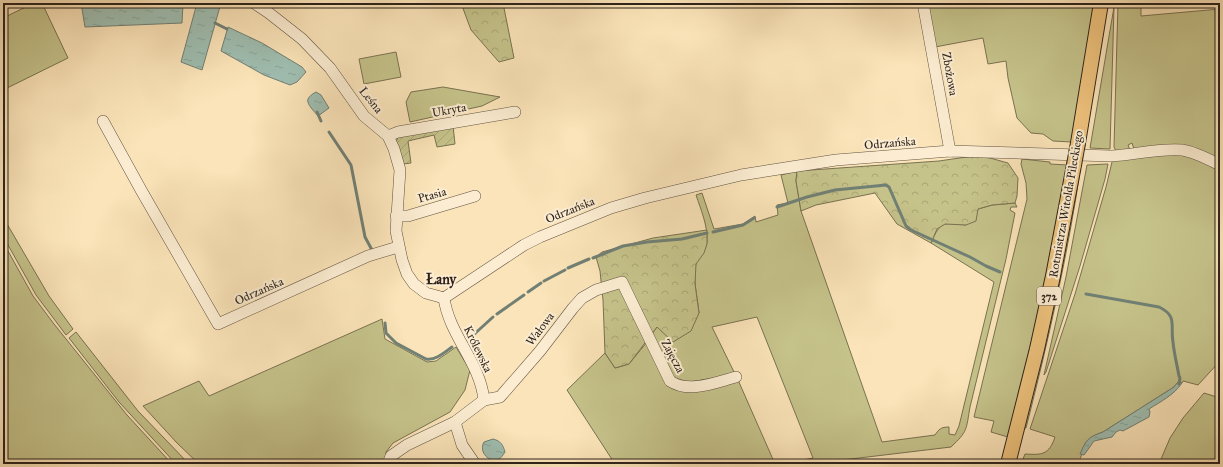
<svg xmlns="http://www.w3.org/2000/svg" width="1223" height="467" viewBox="0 0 1223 467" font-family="'IM FELL Great Primer',serif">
<defs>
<pattern id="forest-crowns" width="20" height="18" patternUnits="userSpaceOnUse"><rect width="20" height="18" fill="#c5c28a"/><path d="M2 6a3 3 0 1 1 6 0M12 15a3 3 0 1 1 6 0" fill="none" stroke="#aaa676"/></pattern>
<pattern id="garden-furrows" width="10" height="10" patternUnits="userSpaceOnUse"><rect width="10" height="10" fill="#c5c28a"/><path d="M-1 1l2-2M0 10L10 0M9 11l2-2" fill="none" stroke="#aaa676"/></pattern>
<pattern id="water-ripples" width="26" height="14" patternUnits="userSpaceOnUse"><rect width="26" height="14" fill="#9fbeb1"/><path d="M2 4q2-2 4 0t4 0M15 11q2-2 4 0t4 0" fill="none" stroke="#89a398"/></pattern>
</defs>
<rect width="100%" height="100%" fill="#fbe4b9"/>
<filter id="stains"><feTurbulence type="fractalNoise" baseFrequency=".005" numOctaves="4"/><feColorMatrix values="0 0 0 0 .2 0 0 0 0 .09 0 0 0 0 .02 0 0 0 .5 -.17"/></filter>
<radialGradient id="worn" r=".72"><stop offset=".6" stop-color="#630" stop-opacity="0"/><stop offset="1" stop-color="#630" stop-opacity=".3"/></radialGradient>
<g fill="#c5c28a" stroke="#797252">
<path d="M 34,3 L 42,3 L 68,58 L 3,90 L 3,18 Z"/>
<path d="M 927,3 L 1095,3 L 1071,142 L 1053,141 L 1043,134 L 1031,133 L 1017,118 L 1008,78 L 1006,61 L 988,64 L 983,38 L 935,47 Z"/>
<path d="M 1118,3 L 1141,3 L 1141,16 L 1220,9 L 1220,160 L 1134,149 L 1132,143 L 1128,145 L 1130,150 L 1116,151 L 1114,147 Z"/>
<path d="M 1114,7 L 1110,149 L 1090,148 Z"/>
<path d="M 396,52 L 401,77 L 364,84 L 359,59 Z"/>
<path d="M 443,87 L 500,97 L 482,106 L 410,122 L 406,102 L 411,92 Z"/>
<path d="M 1178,152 L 1220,169 L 1220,361 L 1198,385 L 1183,381 L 1182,383 L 1178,382 L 1174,387 L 1103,432 C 1077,441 1088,448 1077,464 L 1027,464 L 1030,463 L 1023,459 L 1025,454 C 1042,455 1049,455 1055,437 L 1030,429 L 1075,294 L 1106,187 L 1112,162 L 1114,160 Z"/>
<path d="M 1022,159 L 1050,162 L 1050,164 L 1068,165 L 1051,255 L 1035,327 L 1008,437 L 991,432 L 994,421 L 974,417 L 1027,199 L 1026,183 L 1021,164 Z"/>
<path d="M 1108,164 L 1105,179 L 1080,266 L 1046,372 L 1044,375 L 1066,277 L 1087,165 Z"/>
<path d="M 1079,165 L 1081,165 C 1068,254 1048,342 1026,428 L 1024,428 L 1050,318 Z"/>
<path d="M 797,171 L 796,181 L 801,211 L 882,442 L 935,435 C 939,429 941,427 949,427 L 949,434 L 955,435 L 959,426 L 994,282 L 931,243 C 941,220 943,223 966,225 L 978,209 L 992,205 L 1015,203 L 1017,207 L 1011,207 L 1010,210 L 1015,213 L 1006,259 L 970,407 C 966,430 968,431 951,447 L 809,464 L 783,464 L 813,458 L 757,317 L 712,327 L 735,374 L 690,382 L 672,379 L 652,334 L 657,327 L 699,313 C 698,301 692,275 696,264 C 699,256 706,251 707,242 C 708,226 701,210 696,195 L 702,193 L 714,229 L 743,224 L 755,216 L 756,222 L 778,215 L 777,205 L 788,203 L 781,175 Z"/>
<path d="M 3,217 L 49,296 L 73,329 L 66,335 L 36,295 L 3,236 Z"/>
<path d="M 3,242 L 33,296 L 54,324 L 127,415 L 172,464 L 3,464 Z"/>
<path d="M 382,319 L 385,339 L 427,362 L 436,361 L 456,347 L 470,370 L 465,390 L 450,412 L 393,443 L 386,452 L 385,464 L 199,464 L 177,443 L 143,406 L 199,381 L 209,396 Z"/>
<path d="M 76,332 L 138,411 L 189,464 L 176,464 L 119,402 L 69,338 Z"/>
<path d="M 647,342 L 671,386 L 738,380 L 775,464 L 609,464 L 613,461 L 567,390 L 605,353 L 615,368 L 629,364 Z"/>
<path d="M 1204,393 L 1220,398 L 1220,464 L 1159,464 L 1170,438 L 1183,418 Z"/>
</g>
<g fill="url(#forest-crowns)" stroke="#797252">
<path d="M 461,3 L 503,3 L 514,58 L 499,62 L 471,30 Z"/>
<path d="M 973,156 L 990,158 L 1008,163 L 1018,178 L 1017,196 L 1015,203 L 992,205 L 978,209 L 976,221 L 966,225 L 945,224 L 937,229 L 931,243 L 897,224 L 875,193 L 816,205 L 801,211 L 796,181 L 797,171 L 939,161 Z"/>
<path d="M 707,230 L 707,244 L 704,253 L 696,264 L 695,284 L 699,313 L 691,331 L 673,342 L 657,327 L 629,364 L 615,368 L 605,353 L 603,300 L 600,271 L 596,257 L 602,252 L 653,238 Z"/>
</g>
<path fill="url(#garden-furrows)" stroke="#797252" d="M 453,126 L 455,144 L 437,147 L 434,135 L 408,141 L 411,163 L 403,164 L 396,142 L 398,137 Z"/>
<g fill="url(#water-ripples)" stroke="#718075">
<path d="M 81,3 L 183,3 L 182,23 L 85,27 Z"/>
<path d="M 197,3 L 221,3 L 202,70 L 181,62 Z"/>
<path d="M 228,27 L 262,43 L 302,67 L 306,72 L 297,82 L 290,85 L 264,75 L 221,51 Z"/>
<path d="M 316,92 L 321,95 L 329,108 L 318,116 C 315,112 306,104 308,99 C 309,96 314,93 316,92 Z"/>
<path d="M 1178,382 L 1182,383 C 1174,395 1160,402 1149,409 L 1150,412 L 1149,417 L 1123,431 L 1120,430 L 1116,432 L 1112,437 L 1094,441 L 1084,455 L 1080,454 C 1086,440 1088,437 1103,432 L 1174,387 Z"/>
<path d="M 493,439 C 501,441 503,445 505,452 C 503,455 501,458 499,459 C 490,464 478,452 484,442 Z"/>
</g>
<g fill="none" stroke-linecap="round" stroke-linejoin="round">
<g stroke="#718075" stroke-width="3">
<path d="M 215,23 L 227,29"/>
<path d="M 317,112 L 321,121"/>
<path d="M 329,132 L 351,165 L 365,237 L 372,250"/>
<path d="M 777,207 L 807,197 L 835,190 L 886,185 L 889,187 L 906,226 L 911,230 L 970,257 L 986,266 L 1000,272"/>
<path d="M 713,232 L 743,225 L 754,218"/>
<path d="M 593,258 L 623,246 L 647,242 L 682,239 L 707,233"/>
<path d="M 568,268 L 589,259"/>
<path d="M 544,281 L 565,270"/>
<path d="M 528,292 L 541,283"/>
<path d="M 1086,294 L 1159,307 C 1178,316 1170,326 1173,342 C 1174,353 1177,365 1179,376 L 1180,378 L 1179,384"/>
<path d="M 497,314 L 524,295"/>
<path d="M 385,323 L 386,333 L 396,343 L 426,359 C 435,361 445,352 452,347"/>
<path d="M 470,338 L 493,317"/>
</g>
<defs>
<g id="minor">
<path d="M 254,3 L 269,13 L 302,39 L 330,68 L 364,116 L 388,136 L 394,149 L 400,170 L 396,231 L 402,260 L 407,274 L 414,284 L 426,293 L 444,298 L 524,245 L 540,237 L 611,208 L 645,198 L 741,175 L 836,160 L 950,151 L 1111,156 C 1134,155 1159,148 1182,150 C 1195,152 1208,159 1220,165"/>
<path d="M 923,3 L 950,151"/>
<path d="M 103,121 L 141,190 L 218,324 L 368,256 L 398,247"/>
<path d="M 388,136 L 398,132 L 515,112"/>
<path d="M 396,216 L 408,216 L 475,196"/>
<path d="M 484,400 L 500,397 L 540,351 L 573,308 L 582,298 L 596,290 L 622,282 L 670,381 C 689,394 716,382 736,377"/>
<path d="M 455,422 L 462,445 L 475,464"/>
<path d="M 388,464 L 391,456 L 407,445 L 455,422 L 484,400 C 480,362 449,335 444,298"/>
</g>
<g id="major">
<path d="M 1078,143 L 1101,3"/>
<path d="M 1008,464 L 1037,349 L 1053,276 L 1074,165"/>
</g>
</defs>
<use href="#minor" stroke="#605342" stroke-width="12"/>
<use href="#major" stroke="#2d231b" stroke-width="16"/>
<use href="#minor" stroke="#fcedd2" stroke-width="11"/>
<use href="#major" stroke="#eec27c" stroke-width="14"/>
<defs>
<path id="major-bridge" d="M 1074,165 L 1078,143"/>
</defs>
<use href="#major-bridge" stroke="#2d231b" stroke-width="16" stroke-linecap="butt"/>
<use href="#major-bridge" stroke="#eec27c" stroke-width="14"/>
</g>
<g text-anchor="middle" stroke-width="4" stroke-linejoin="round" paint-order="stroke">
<rect fill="#fcedd2" stroke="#6b6052" stroke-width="1" x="1037" y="287" width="24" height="18" rx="3"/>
<g font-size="11" font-weight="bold" fill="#2d231b">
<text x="1049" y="300">372</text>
</g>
<g font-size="12" fill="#2d231b" stroke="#fcedd2">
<text transform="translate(950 74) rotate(80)" y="4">Zbożowa</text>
<text transform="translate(371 100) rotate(51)" y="4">Leśna</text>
<text transform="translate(449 110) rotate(-10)" y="4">Ukryta</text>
<text transform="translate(890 143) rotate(-5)" y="4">Odrzańska</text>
<text transform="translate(432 195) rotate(-16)" y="4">Ptasia</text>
<text transform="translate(1066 204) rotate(-80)" y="4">Rotmistrza Witolda Pileckiego</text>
<text transform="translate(570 210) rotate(-22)" y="4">Odrzańska</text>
<text transform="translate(259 291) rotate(-24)" y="4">Odrzańska</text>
<text transform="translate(540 329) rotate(-53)" y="4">Wałowa</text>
<text transform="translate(478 349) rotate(64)" y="4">Królewska</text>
<text transform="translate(673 356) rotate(62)" y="4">Zajęcza</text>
</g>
<g font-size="14" font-weight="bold" fill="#2d231b" stroke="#fcedd2">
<text x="441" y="284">Łany</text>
</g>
</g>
<rect width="1223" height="467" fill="none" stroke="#fbe4b9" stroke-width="16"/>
<rect x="4" y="4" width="1215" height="459" fill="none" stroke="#2d231b" stroke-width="2"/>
<rect x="8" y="8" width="1207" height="451" fill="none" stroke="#2d231b"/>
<rect width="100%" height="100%" filter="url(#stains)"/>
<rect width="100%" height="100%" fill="url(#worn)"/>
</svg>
